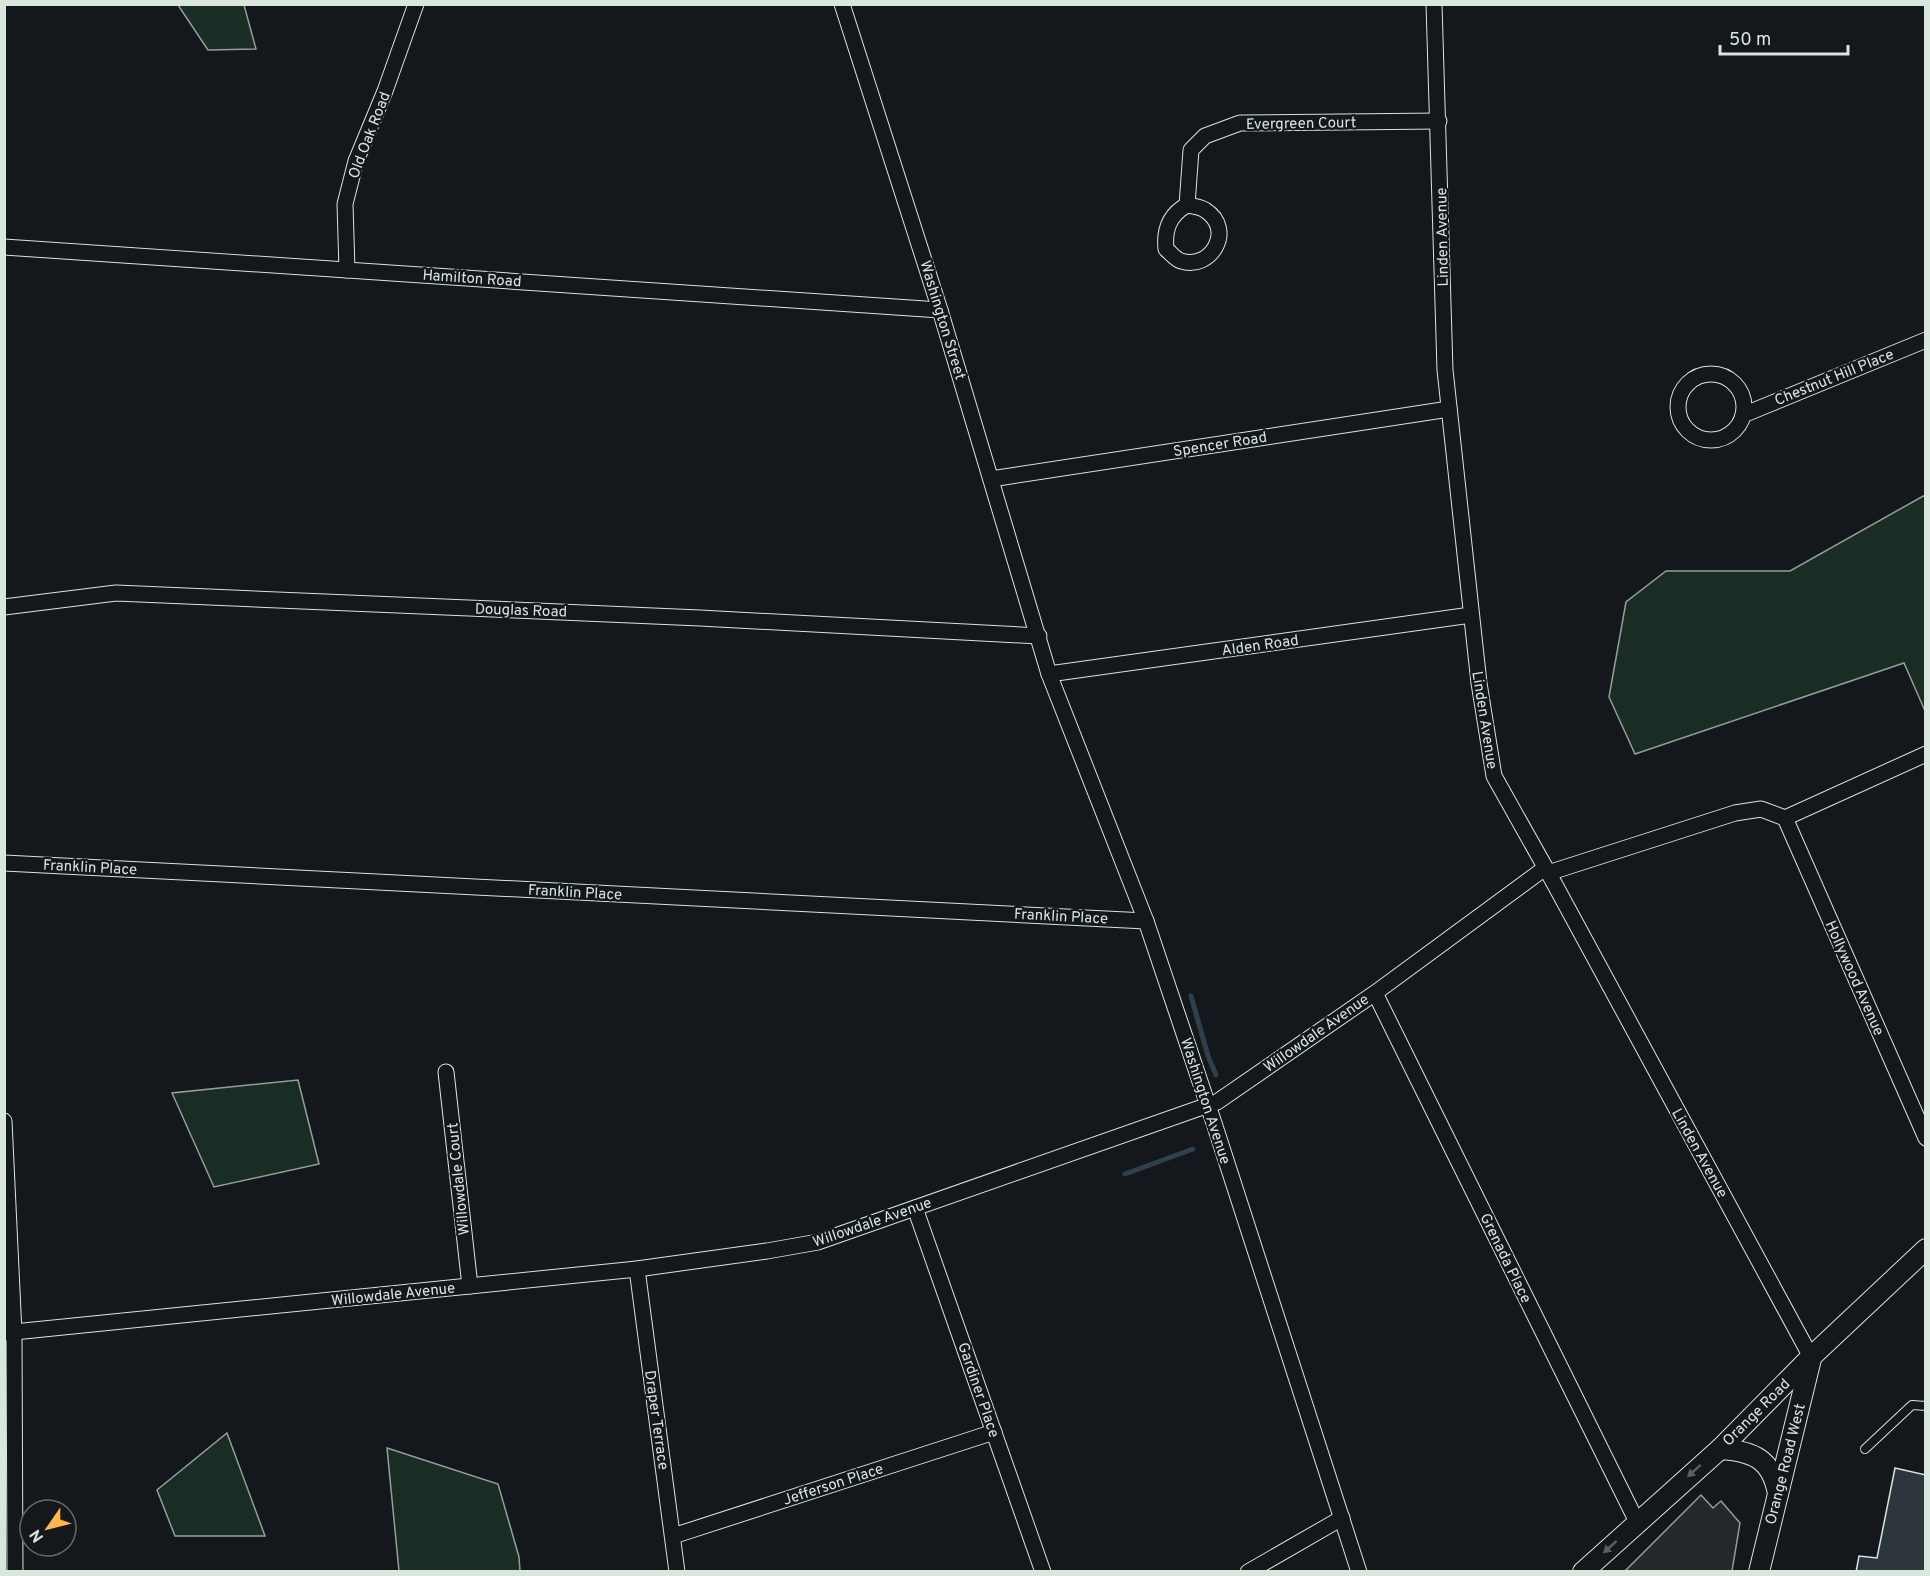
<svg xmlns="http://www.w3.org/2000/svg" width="1930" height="1576" viewBox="0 0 1930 1576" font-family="Overpass,sans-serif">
<rect width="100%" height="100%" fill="#14181c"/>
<g fill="#1a2d24" stroke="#939e99" stroke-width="1.5">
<path d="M 178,5 L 244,5 L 256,49 L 208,50 Z"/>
<path d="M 1925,495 L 1925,711 L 1904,663 L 1635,754 L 1609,697 L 1626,602 L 1666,571 L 1790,571 Z"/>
<path d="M 298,1080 L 319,1164 L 214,1187 L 172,1093 Z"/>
<path d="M 227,1433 L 265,1536 L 175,1536 L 157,1490 Z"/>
<path d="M 387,1448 L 498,1484 L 519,1557 L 520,1571 L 399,1571 Z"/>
</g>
<path fill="#24282b" stroke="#939e99" stroke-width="1.5" d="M 1701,1495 L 1713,1508 L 1721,1501 L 1740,1523 L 1732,1571 L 1625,1571 Z"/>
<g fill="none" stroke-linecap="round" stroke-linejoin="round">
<g stroke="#2f3f4d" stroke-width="5">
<path d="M 1191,996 L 1208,1056 L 1216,1075"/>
<path d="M 1125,1174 L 1193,1149"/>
</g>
</g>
<path fill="#2c363c" stroke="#d8e6dc" stroke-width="1.5" d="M 1895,1468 L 1926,1475 L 1926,1572 L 1856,1572 L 1859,1556 L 1877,1558 Z"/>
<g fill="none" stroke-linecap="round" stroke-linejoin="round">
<defs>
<path id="service" d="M 1865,1449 L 1912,1405 L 1926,1406"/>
<g id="minor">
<path d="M 842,4 L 940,310 L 1049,674 L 1146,921 L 1214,1123 L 1359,1572"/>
<path d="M 1434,4 L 1445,370 L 1479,683 L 1494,776 L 1554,883 L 1811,1357"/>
<path d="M 1187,205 L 1191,150 L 1205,136 L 1240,123 L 1439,121"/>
<path d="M 1187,205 C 1193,206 1200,207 1205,210 C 1236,230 1210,271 1181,261 C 1175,259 1171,253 1166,249 C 1164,230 1169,215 1187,205 Z"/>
<path d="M 4,247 L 940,310"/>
<path d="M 347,270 L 345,204 L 356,161 L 385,91 L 416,4"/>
<circle cx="1711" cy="407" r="33"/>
<path d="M 1743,415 L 1926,340"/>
<path d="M 991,479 L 1449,409"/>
<path d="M 4,607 L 116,593 L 700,618 L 1039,636"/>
<path d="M 1049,674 L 1471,615"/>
<path d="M 1785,818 L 1926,1138"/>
<path d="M 4,863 L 1146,921"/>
<path d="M 1548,873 L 1735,813 L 1761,809 L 1785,818 L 1926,754"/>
<path d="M 1375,993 L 1637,1522"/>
<path d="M 446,1072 L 470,1286"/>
<path d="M 4,1121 L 14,1333 L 15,1572"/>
<path d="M 915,1208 L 1043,1572"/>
<path d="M 637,1269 L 677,1572"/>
<path d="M 4,1333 L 637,1269 L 767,1251 L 818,1242 L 1217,1102 L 1375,993 L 1545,868"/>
<path d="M 673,1536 L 994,1432"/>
<path d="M 1248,1572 L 1342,1518"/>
</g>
<g id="tertiary">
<path d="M 1720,1449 C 1753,1451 1772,1459 1778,1494"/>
<path d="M 1583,1572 L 1720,1449 L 1811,1357 L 1926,1249"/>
<path d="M 1759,1572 L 1811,1359"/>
</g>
</defs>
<use href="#service" stroke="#d8e6dc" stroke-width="10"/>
<use href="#minor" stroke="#d8e6dc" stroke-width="17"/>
<use href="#tertiary" stroke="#d8e6dc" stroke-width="22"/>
<use href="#service" stroke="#14181c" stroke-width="8"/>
<use href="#minor" stroke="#14181c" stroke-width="15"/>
<use href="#tertiary" stroke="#14181c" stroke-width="20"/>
</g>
<defs><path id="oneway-solid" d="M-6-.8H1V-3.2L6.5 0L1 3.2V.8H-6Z" transform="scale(1.5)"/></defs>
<g fill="#59605f">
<use href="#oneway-solid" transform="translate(1694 1471) rotate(138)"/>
<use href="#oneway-solid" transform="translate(1610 1547) rotate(138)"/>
</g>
<g text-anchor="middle" stroke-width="4.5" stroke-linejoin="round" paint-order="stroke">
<g font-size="15" fill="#d8e6dc" stroke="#14181c">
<text transform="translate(1301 123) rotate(-1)" y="5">Evergreen Court</text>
<text transform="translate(369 135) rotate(-69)" y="5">Old Oak Road</text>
<text transform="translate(1442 237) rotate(-91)" y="5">Linden Avenue</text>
<text transform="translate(472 278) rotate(4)" y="5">Hamilton Road</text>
<text transform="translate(943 320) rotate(73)" y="5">Washington Street</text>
<text transform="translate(1834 377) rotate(-22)" y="5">Chestnut Hill Place</text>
<text transform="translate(1220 444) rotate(-9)" y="5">Spencer Road</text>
<text transform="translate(521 610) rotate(2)" y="5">Douglas Road</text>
<text transform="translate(1260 645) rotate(-8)" y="5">Alden Road</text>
<text transform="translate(1485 720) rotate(81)" y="5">Linden Avenue</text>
<text transform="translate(90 867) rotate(3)" y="5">Franklin Place</text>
<text transform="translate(575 892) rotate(3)" y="5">Franklin Place</text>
<text transform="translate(1061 916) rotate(3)" y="5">Franklin Place</text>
<text transform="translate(1855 978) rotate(66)" y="5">Hollywood Avenue</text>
<text transform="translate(1316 1033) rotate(-35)" y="5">Willowdale Avenue</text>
<text transform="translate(1206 1101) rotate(72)" y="5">Washington Avenue</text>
<text transform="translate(1700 1153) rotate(61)" y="5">Linden Avenue</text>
<text transform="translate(458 1179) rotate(-96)" y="5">Willowdale Court</text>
<text transform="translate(872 1222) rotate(-19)" y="5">Willowdale Avenue</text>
<text transform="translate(1506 1258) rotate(64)" y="5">Grenada Place</text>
<text transform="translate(393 1294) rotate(-6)" y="5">Willowdale Avenue</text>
<text transform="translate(979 1390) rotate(71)" y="5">Gardiner Place</text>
<text transform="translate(1756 1412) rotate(-45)" y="5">Orange Road</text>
<text transform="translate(657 1420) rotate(82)" y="5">Draper Terrace</text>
<text transform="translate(1785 1464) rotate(-76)" y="5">Orange Road West</text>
<text transform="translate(833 1484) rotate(-18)" y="5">Jefferson Place</text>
</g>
</g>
<rect width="1930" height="1576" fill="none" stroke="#d8e6dc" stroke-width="12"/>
<g transform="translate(48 1528) rotate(235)"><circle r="28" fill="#14181c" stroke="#626a69" stroke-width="1.5"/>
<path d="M0-4.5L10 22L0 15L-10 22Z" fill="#ffb74d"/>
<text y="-9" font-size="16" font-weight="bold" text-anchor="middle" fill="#d8e6dc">N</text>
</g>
<path d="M1720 45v9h128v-9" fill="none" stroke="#d8e6dc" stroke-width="3"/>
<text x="1729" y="45" font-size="18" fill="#d8e6dc" stroke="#14181c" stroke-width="4.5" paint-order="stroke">50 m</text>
</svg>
